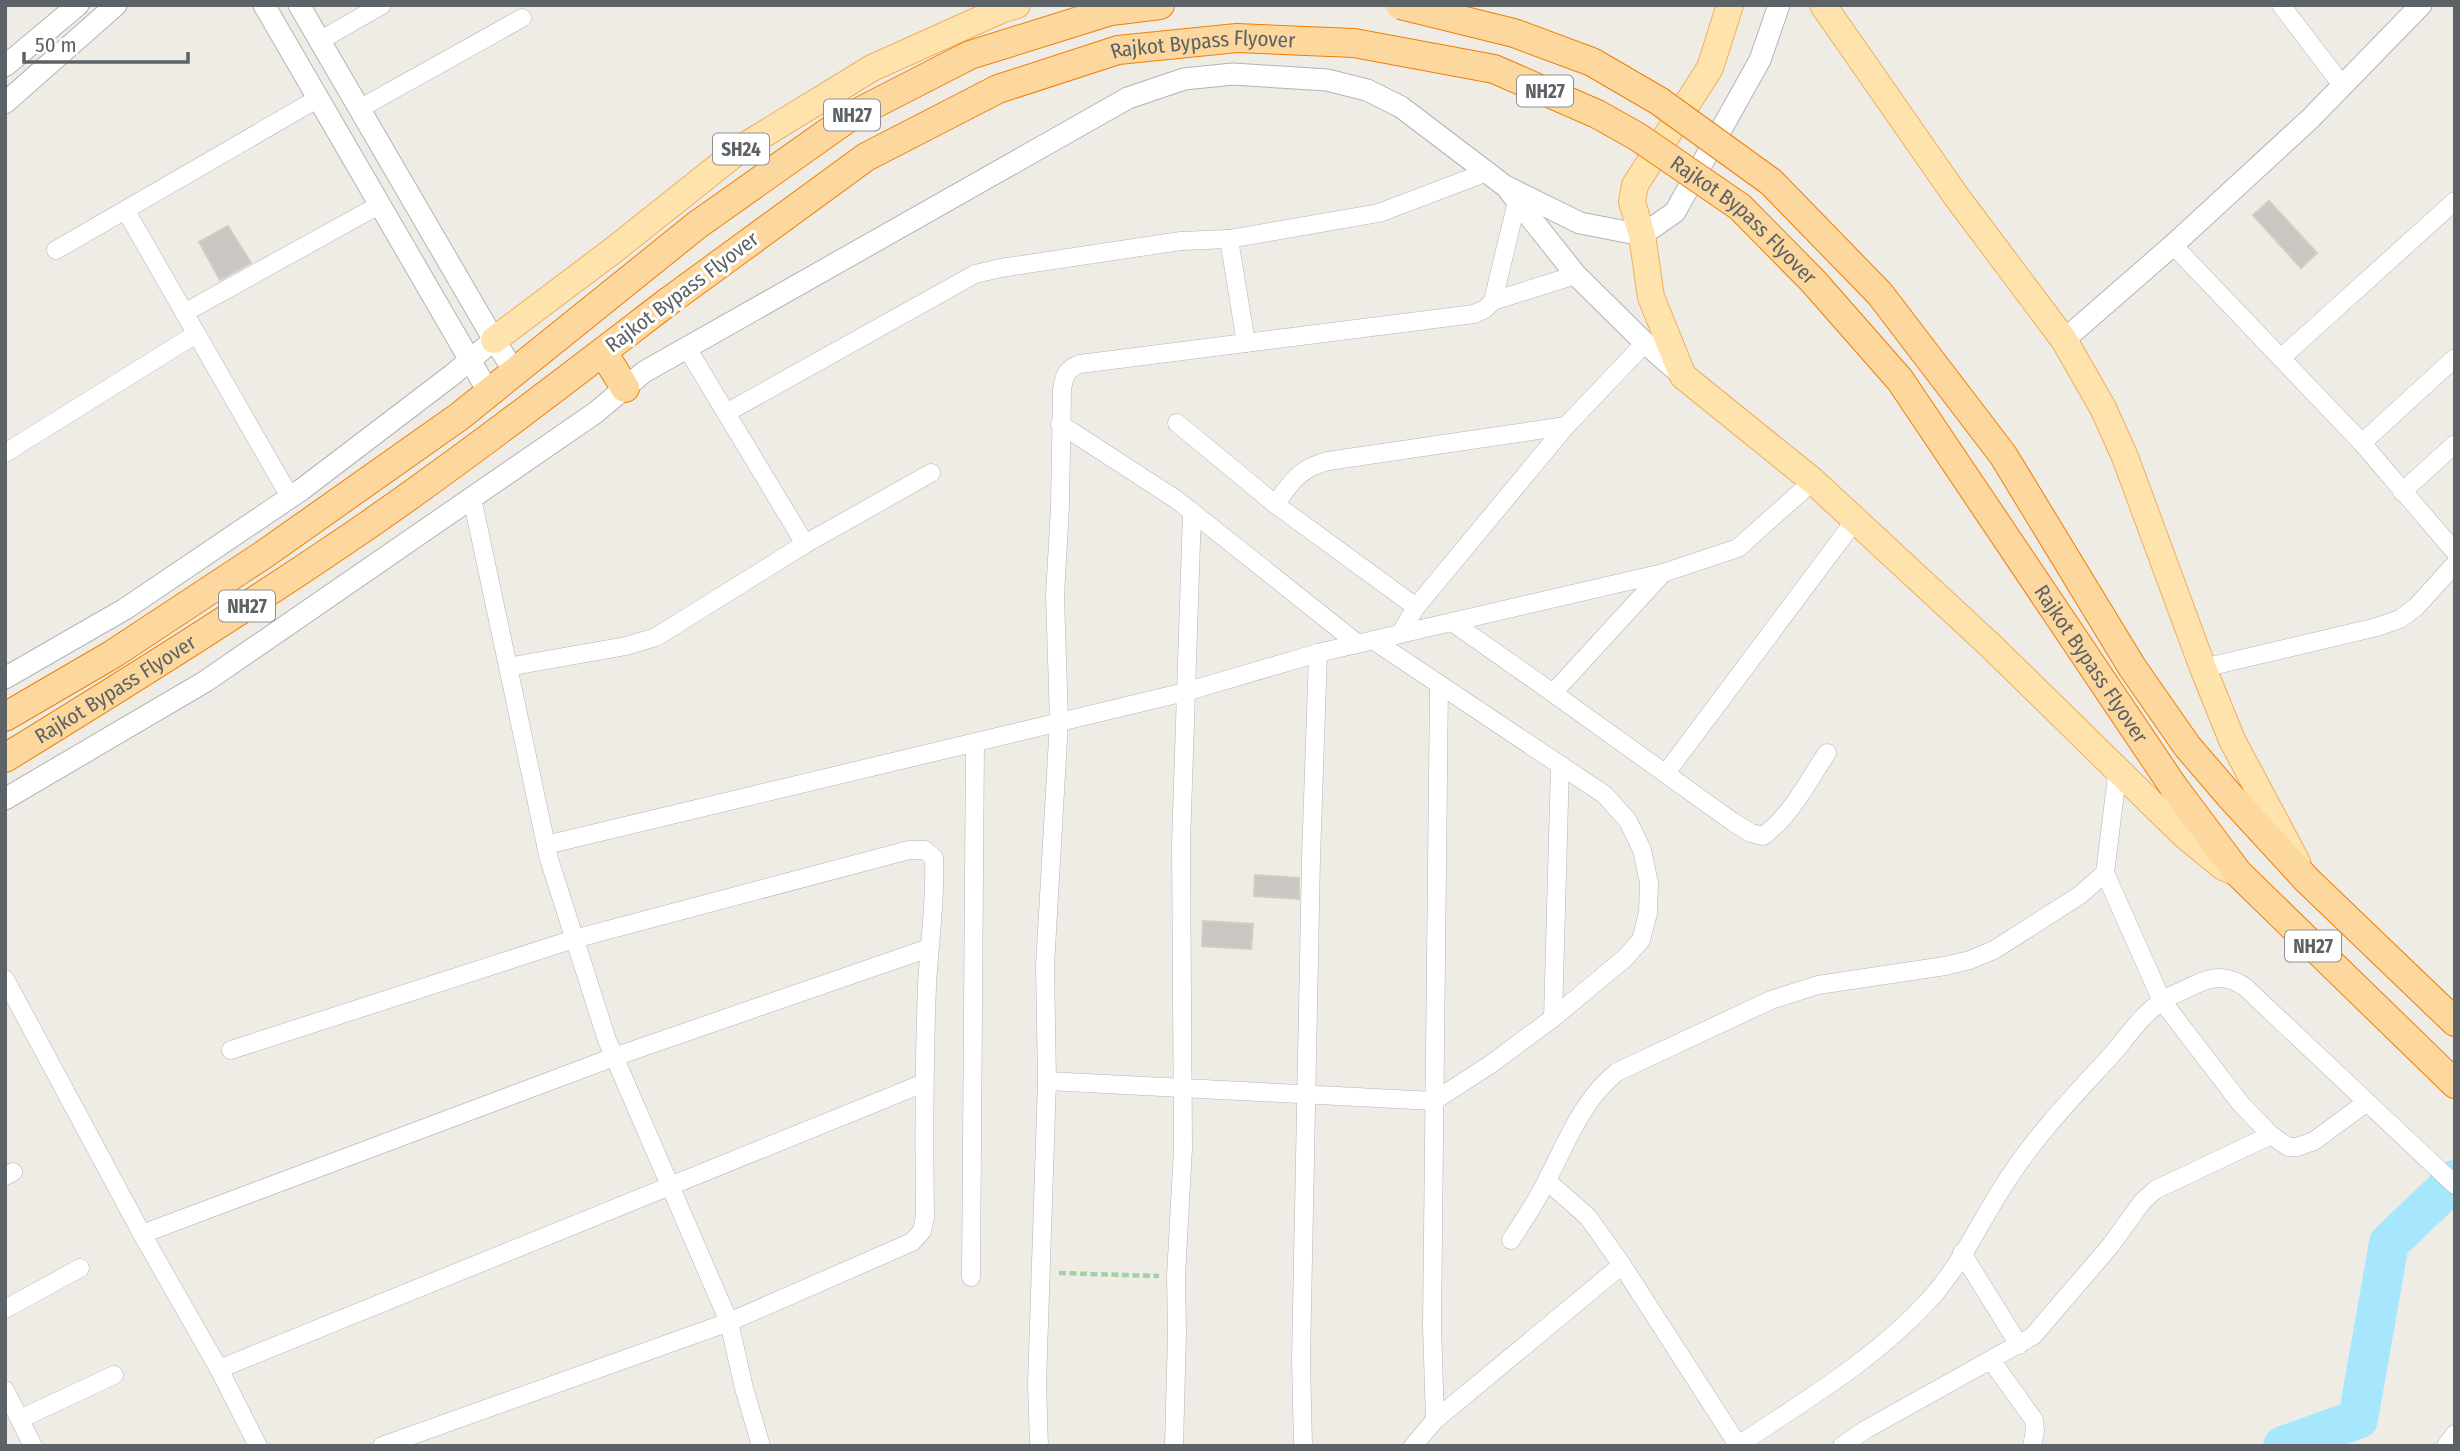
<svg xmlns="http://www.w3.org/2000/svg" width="2460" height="1451" viewBox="0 0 2460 1451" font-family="'Fira Sans Condensed',sans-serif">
<rect width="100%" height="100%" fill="#efece6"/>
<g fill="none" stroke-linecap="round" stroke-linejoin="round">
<path stroke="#a7e7fe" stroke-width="40" d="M 2283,1446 L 2358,1419 L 2389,1243 L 2455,1180"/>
</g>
<g fill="#cac7c3" stroke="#d4ccc4" stroke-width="2">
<path d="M 2269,201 L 2317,253 L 2301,268 L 2253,215 Z"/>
<path d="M 228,226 L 251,263 L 220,280 L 199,242 Z"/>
<path d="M 1255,875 L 1299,878 L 1299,899 L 1254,896 Z"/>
<path d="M 1203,921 L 1253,924 L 1251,949 L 1202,946 Z"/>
</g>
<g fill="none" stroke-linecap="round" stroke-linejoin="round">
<defs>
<g id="minor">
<path d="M 2281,5 L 2342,85"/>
<path d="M 319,41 L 382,5"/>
<path d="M 359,109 L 522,18"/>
<path d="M 126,211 L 290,497"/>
<path d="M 1229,239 L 1246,343"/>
<path d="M 2173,245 L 2362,443 L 2455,552"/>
<path d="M 56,250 L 317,99"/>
<path d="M 1493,301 L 1576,275"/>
<path d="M 184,313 L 379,205"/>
<path d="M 687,348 L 805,544"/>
<path d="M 2281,358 L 2455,201"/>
<path d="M 726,413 L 975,274 L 1001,268 L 1181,241 L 1229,239 L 1379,213 L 1487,172"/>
<path d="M 1177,423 L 1275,504 L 1416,607"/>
<path d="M 1060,424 L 1177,500 L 1358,644"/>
<path d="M 2362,443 L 2455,358"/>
<path d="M 5,453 L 196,334"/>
<path d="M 2402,492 L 2455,444"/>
<path d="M 472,498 L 549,859 L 607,1040 L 729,1322 L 744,1388 L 761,1446"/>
<path d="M 1275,504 C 1293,481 1298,469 1328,461 L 1566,426"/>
<path d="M 1663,573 L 1553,693 L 1733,822 L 1751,833 L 1763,836 C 1791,816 1808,781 1827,753"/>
<path d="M 1452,622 L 1553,693"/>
<path d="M 1400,634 L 1416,607 L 1566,426 L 1645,343"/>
<path d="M 508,667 L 626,646 L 656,637 L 805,544 L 931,473"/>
<path d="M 2203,668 L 2377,627 L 2400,619 L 2416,607 L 2455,564"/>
<path d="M 1666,773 L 1856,519"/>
<path d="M 546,845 L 1185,692 L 1318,653 L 1663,573 L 1738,548 L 1813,481"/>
<path d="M 2105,873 L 2162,1001 L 2241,1104 L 2271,1135 L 2288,1147 L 2297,1147 L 2314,1141 L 2367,1102"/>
<path d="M 5,979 L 142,1234 L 219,1369 L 258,1446"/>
<path d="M 1553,1018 L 1560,765"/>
<path d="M 231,1050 L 574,939 L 909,850 L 925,850 L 934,858 C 936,901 929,944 927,986 C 924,1063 924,1140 925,1217 L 922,1231 L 912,1242 L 729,1322 L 382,1446"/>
<path d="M 1047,1081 L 1434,1101 L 1491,1064 L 1553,1018 L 1625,958 L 1641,940 L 1648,913 L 1649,883 L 1642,850 L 1628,821 L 1605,795 L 1373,640"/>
<path d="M 5,1176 L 13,1172"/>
<path d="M 1547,1181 L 1588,1217 L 1622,1265 L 1738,1445"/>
<path d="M 142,1234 L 614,1057 L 929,948"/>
<path d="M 1511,1240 C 1524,1220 1537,1201 1547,1180 C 1567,1142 1582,1100 1617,1072 L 1771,1000 L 1818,985 L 1945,966 L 1970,960 L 1994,950 L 2080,895 L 2105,873 L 2118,768"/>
<path d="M 1962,1253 L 2019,1345"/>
<path d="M 971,1277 L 975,742"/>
<path d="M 5,1309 L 80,1268"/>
<path d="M 1991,1360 L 2034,1420 L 2035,1431 L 2032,1446"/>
<path d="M 219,1369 L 924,1083"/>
<path d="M 5,1390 L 33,1446"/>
<path d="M 20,1419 L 114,1375"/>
<path d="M 1435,1420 L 1432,1326 L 1439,684"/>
<path d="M 1039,1446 L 1037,1384 L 1047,1081 L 1045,966 L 1059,721 L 1055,596 L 1060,506 L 1062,390 C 1064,376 1066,369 1080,364 L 1474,314 L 1485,309 L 1493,301 L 1517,201"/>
<path d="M 1174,1446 L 1177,1333 L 1176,1276 L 1183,1148 L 1181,843 L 1192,512"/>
<path d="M 1303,1446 L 1301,1359 L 1311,858 L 1318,653"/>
<path d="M 1413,1446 L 1435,1420 L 1622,1265"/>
<path d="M 1737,1446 C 1804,1401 1876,1359 1931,1298 C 1964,1261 1984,1213 2012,1173 C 2041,1129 2080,1090 2115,1051 C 2129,1034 2144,1013 2162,1001 C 2169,996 2178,993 2186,989 C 2207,978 2224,972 2245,987 L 2455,1185"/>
<path d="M 1842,1446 L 1865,1430 L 2033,1336 L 2111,1245 L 2142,1202 L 2155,1190 L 2271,1135"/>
<path d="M 2446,1446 L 2455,1434"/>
</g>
<g id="tertiary">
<path d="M 264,5 L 489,393"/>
<path d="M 299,5 L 494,340 L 515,372"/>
<path d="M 5,66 L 78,5"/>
<path d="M 5,103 L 116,5"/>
<path d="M 1510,192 L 1576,275 L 1645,343 L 1682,375"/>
<path d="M 2064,340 L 2173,245 L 2310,119 L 2421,5"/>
<path d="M 5,678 L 125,609 L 301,490 L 452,375 L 494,340"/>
<path d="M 5,799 L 206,681 L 595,413 L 644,372 L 1128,98 L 1184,79 L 1233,74 L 1327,80 L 1367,90 L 1401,107 L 1505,186 L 1580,223 L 1642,235 L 1675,212 L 1760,60 L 1779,5"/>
</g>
<g id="primary">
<path d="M 1730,5 L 1710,68 L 1635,185 L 1632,202 L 1642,235 L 1651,297 L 1683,376 L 1813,481 L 1991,646 L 2184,835 L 2223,867 L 2236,872"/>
<path d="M 1823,5 L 1956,196 L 2064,340 L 2103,408 L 2125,457 L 2203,668 L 2232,740 L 2297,862"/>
<path d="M 494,340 L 615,249 L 743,147 L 872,68 L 1001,10 L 1017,5"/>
</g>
<g id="trunk">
<path d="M 603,352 L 625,388"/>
<path d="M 5,717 L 113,654 L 266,553 L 460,416 L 697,225 L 851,116 L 970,55 L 1111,11 L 1160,5"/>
<path id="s1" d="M 5,758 C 129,682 252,605 371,523 C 473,452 571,376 669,301"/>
<path d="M 2173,786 L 2238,873 L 2455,1084"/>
<path d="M 2229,795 L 2307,880 L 2455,1022"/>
</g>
</defs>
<use href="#minor" stroke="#b1b4b8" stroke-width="19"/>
<use href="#tertiary" stroke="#b1b4b8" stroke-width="23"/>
<use href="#primary" stroke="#efae5f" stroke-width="28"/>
<use href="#trunk" stroke="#f17e04" stroke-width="30"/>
<path stroke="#a2d1a6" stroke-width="4.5" stroke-dasharray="7 3.5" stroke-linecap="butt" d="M 1059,1273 L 1159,1276"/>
<use href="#minor" stroke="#fff" stroke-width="18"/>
<use href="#tertiary" stroke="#fff" stroke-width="21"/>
<use href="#primary" stroke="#fee3ac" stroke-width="26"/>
<use href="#trunk" stroke="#fcd89e" stroke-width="28"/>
<defs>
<g id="trunk-bridge">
<path d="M 1400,5 L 1514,33 L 1592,62 L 1659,101 L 1771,182 L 1880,294 L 2003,455 L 2132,667 L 2187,746 L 2229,795"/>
<path id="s2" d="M 669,301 L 866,157 L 998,89 L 1118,50 L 1237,38 L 1354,43 L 1494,69 L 1597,114 L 1638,137 L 1740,207 L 1813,281 L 1900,380 L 2173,786"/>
</g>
</defs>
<use href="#trunk-bridge" stroke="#f17e04" stroke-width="30" stroke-linecap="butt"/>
<use href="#trunk-bridge" stroke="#fcd89e" stroke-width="28"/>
</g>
<g text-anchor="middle" stroke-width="6" stroke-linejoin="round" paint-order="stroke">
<g fill="#fff" stroke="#8e9194" stroke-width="2">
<rect x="1517" y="75.5" width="56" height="31" rx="5"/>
<rect x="824" y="99.5" width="56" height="31" rx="5"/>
<rect x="713" y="133.5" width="56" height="31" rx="5"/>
<rect x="219" y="590.5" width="56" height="31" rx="5"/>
<rect x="2285" y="930.5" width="56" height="31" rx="5"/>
</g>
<g font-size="19" font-weight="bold" fill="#5d6266">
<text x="1545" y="98">NH27</text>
<text x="852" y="122">NH27</text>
<text x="741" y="156">SH24</text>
<text x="247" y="613">NH27</text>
<text x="2313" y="953">NH27</text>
</g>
<g font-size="21" fill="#5d6266" stroke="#fff">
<text dy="7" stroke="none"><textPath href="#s2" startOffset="604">Rajkot Bypass Flyover</textPath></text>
<text dy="7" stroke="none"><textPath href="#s2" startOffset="1192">Rajkot Bypass Flyover</textPath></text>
<text transform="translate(682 292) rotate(-37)" y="7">Rajkot Bypass Flyover</text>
<text dy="7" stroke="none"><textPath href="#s2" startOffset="1759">Rajkot Bypass Flyover</textPath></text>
<text dy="7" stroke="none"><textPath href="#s1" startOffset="130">Rajkot Bypass Flyover</textPath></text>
</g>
</g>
<rect width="2460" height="1451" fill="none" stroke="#5d6266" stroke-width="14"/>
<path d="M24 52v10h164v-10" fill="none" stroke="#5d6266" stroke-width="3.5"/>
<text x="35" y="52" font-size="21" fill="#5d6266" stroke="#ffffff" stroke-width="5" paint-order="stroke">50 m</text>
</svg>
